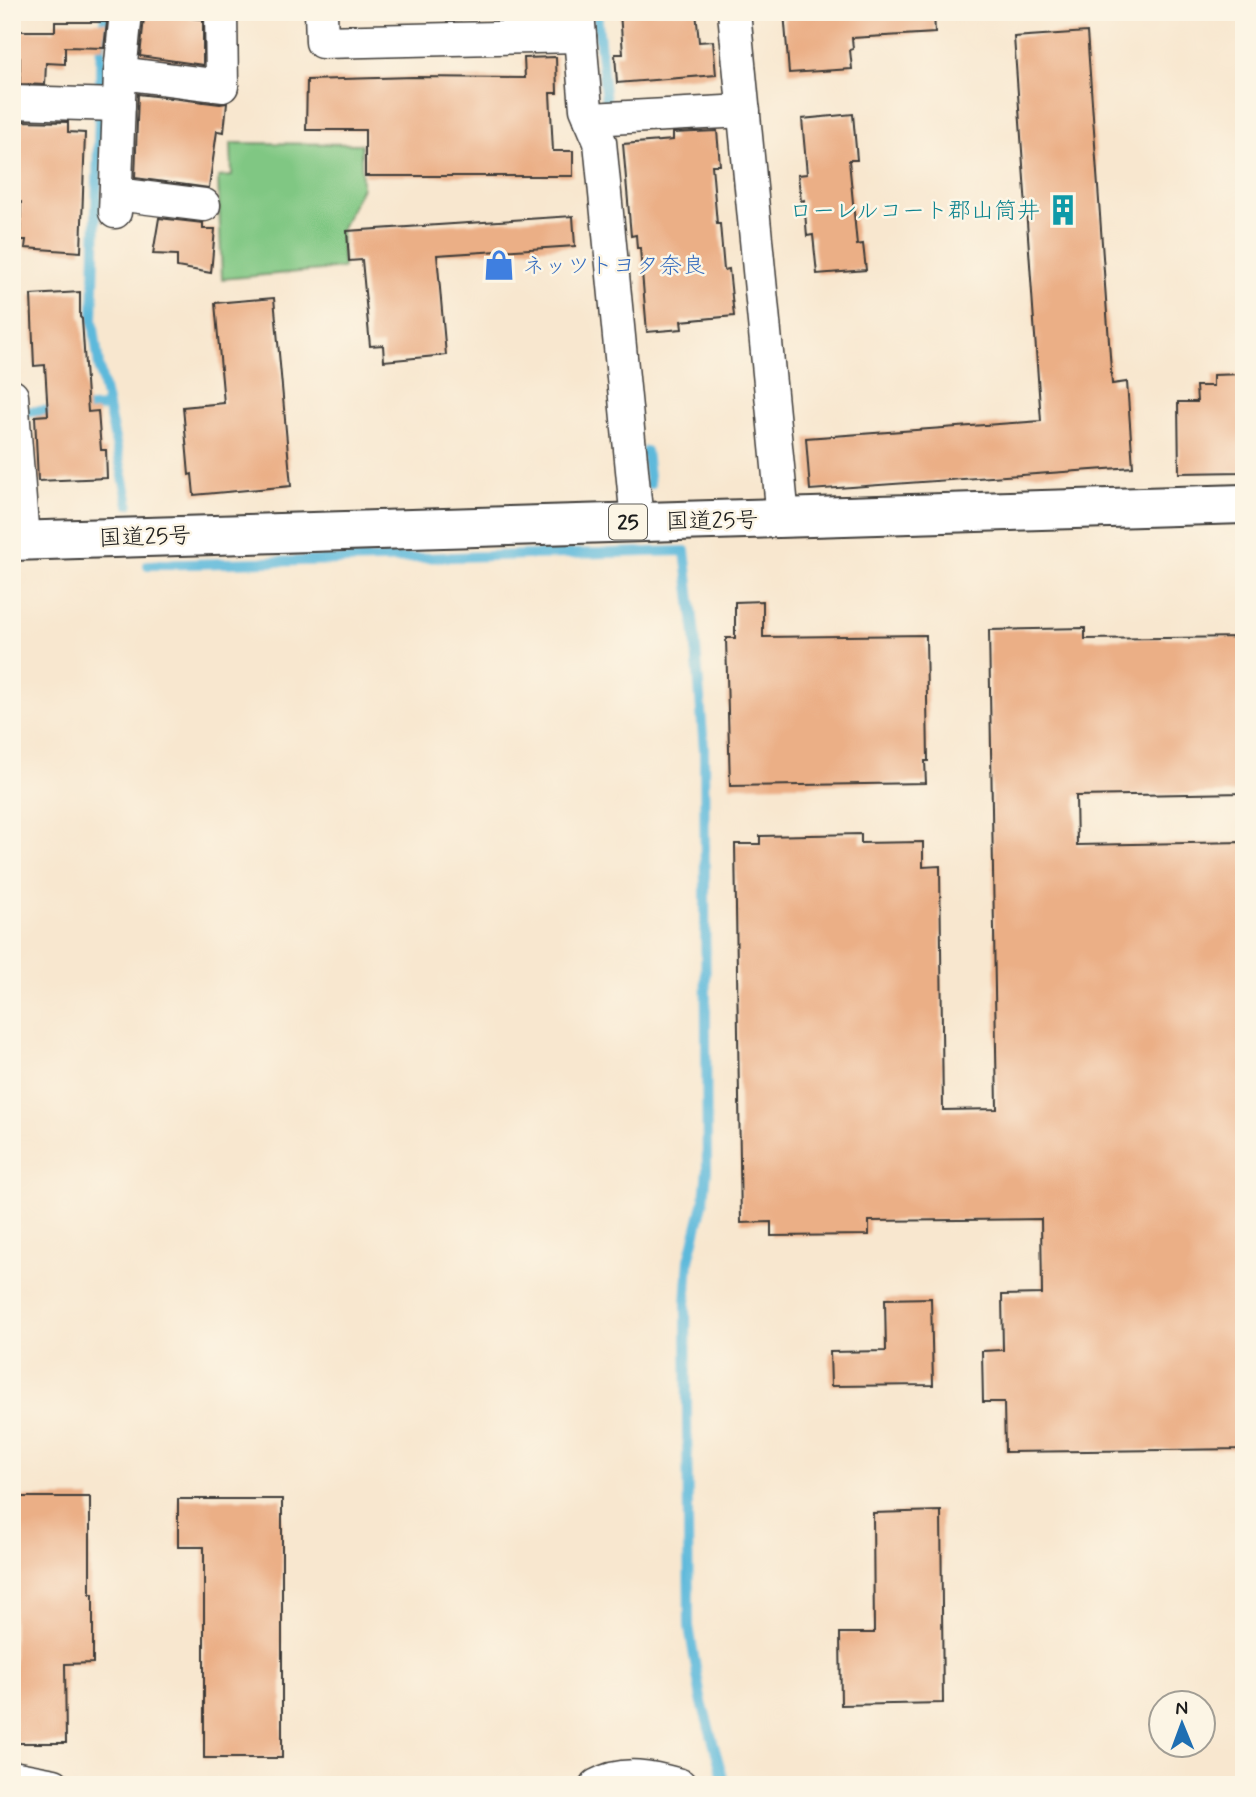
<svg xmlns="http://www.w3.org/2000/svg" width="1256" height="1797" viewBox="0 0 1256 1797" font-family="Mynerve,'Klee One',sans-serif">
<rect width="100%" height="100%" fill="#fcf5e5"/>
<filter id="ink" filterUnits="userSpaceOnUse"><feTurbulence type="fractalNoise" baseFrequency=".0143" numOctaves="2"/><feDisplacementMap in="SourceGraphic" scale="14" xChannelSelector="R" yChannelSelector="G"/><feConvolveMatrix kernelMatrix="1 2 1 2 8 2 1 2 1" color-interpolation-filters="sRGB"/></filter>
<filter id="wash" filterUnits="userSpaceOnUse"><feTurbulence type="fractalNoise" baseFrequency=".00686" numOctaves="4" result="noise"/><feDisplacementMap in="SourceGraphic" scale="28" xChannelSelector="R" yChannelSelector="G"/><feGaussianBlur stdDeviation="1.57" result="paint"/><feColorMatrix in="noise" values="0 0 0 0 0 0 0 0 0 0 0 0 0 0 0 0 0 1.4 0 .05"/><feComposite in="paint" operator="in"/></filter>
<g filter="url(#wash)">
<rect width="100%" height="100%" fill="#f8e7cf"/>
<path fill="#80c783" stroke="#4e7250" stroke-width="2" d="M 231,143 L 361,144 L 362,187 L 341,230 L 343,268 L 222,279 L 218,177 L 232,176 Z"/>
<g fill="none" stroke-linecap="round" stroke-linejoin="round">
<g stroke="#5db9db" stroke-width="10">
<path d="M 106,12 L 101,42 L 93,320 L 99,366 L 129,504"/>
<path d="M 597,12 L 607,113"/>
<path d="M 76,409 L 108,407"/>
<path d="M 16,412 L 61,410"/>
<path d="M 646,451 L 650,484"/>
<path d="M 148,565 L 685,551 L 695,635 L 704,749 L 707,1170 L 704,1200 L 689,1260 L 686,1305 L 689,1626 L 701,1699 L 725,1785"/>
</g>
</g>
<g id="blocks">
<g fill="#ebaf86">
<path d="M 620,12 L 696,12 L 699,42 L 713,41 L 716,75 L 617,83 L 615,54 L 623,54 Z"/>
<path d="M 784,12 L 934,12 L 935,33 L 852,38 L 853,49 L 850,50 L 852,69 L 789,73 Z"/>
<path d="M 166,16 L 203,19 L 203,65 L 140,56 L 144,18 L 165,19 Z"/>
<path d="M 55,22 L 107,22 L 104,48 L 65,47 L 65,64 L 46,63 L 45,85 L 20,84 L 20,58 L 12,58 L 12,31 L 55,31 Z"/>
<path d="M 1087,32 L 1112,384 L 1127,382 L 1133,467 L 810,490 L 806,438 L 1041,421 L 1014,37 Z"/>
<path d="M 556,57 L 557,93 L 550,93 L 553,151 L 573,151 L 573,176 L 365,176 L 365,130 L 306,130 L 307,80 L 413,77 L 525,78 L 524,58 Z"/>
<path d="M 138,94 L 220,104 L 227,103 L 224,132 L 217,131 L 209,188 L 135,178 Z"/>
<path d="M 853,114 L 857,160 L 849,160 L 857,245 L 863,244 L 866,270 L 817,274 L 813,235 L 807,236 L 804,200 L 801,201 L 798,175 L 807,174 L 802,119 Z"/>
<path d="M 17,121 L 68,122 L 68,132 L 85,133 L 81,252 L 25,248 L 26,240 L 20,240 L 21,202 L 15,201 L 15,184 L 12,184 L 12,127 L 17,128 Z"/>
<path d="M 717,131 L 720,165 L 712,165 L 717,224 L 720,224 L 724,270 L 729,269 L 734,316 L 681,321 L 682,329 L 647,332 L 640,248 L 637,248 L 636,235 L 631,236 L 623,144 L 673,140 L 673,133 Z"/>
<path d="M 573,216 L 575,246 L 437,255 L 446,355 L 384,361 L 383,345 L 370,346 L 362,260 L 349,261 L 347,231 Z"/>
<path d="M 159,218 L 203,223 L 203,229 L 215,229 L 211,273 L 177,267 L 177,255 L 153,254 Z"/>
<path d="M 80,292 L 80,317 L 82,319 L 88,412 L 98,411 L 101,450 L 106,450 L 107,478 L 38,481 L 35,416 L 48,415 L 45,365 L 34,366 L 31,295 Z"/>
<path d="M 274,298 L 291,486 L 194,495 L 192,474 L 189,475 L 183,407 L 224,403 L 215,303 Z"/>
<path d="M 1244,374 L 1244,472 L 1179,473 L 1178,402 L 1197,402 L 1196,386 L 1213,386 L 1213,375 Z"/>
<path d="M 763,601 L 763,637 L 926,635 L 928,761 L 925,761 L 926,783 L 730,786 L 726,638 L 735,638 L 735,602 Z"/>
<path d="M 1085,628 L 1085,639 L 1244,637 L 1244,793 L 1076,796 L 1077,845 L 1244,842 L 1244,1449 L 1005,1452 L 1004,1402 L 983,1402 L 982,1351 L 1003,1350 L 1002,1295 L 1042,1294 L 1041,1219 L 869,1221 L 869,1235 L 771,1236 L 771,1222 L 741,1223 L 735,844 L 760,844 L 760,836 L 861,834 L 861,843 L 923,842 L 923,867 L 940,866 L 943,1110 L 997,1109 L 989,630 Z"/>
<path d="M 931,1298 L 933,1385 L 831,1386 L 830,1352 L 886,1351 L 885,1299 Z"/>
<path d="M 13,1497 L 90,1497 L 90,1594 L 93,1594 L 93,1663 L 65,1664 L 66,1743 L 14,1743 Z"/>
<path d="M 178,1499 L 282,1499 L 282,1758 L 204,1758 L 204,1547 L 178,1547 Z"/>
<path d="M 941,1511 L 943,1703 L 841,1705 L 840,1633 L 874,1633 L 873,1513 Z"/>
</g>
</g>
</g>
<g filter="url(#ink)">
<use href="#blocks" fill-opacity="0" stroke="#3d3a37" stroke-width="2"/>
<g fill="none" stroke-linecap="round" stroke-linejoin="round">
<defs>
<g id="minor">
<path d="M 321,12 L 322,42 L 580,36"/>
<path d="M 578,12 L 586,109 L 600,142 L 637,521"/>
<path d="M 734,12 L 783,518"/>
<path d="M 120,73 L 222,86 L 221,12"/>
<path d="M 12,102 L 119,105"/>
<path d="M 590,119 L 744,111"/>
<path d="M 116,194 L 204,205"/>
<path d="M 115,212 L 120,73 L 126,12"/>
<path d="M 12,396 L 23,540"/>
<path d="M 12,1777 L 54,1785"/>
<path d="M 597,1785 C 624,1770 652,1777 680,1785"/>
</g>
<path id="trunk" d="M 12,541 L 1244,504"/>
</defs>
<use href="#minor" stroke="#3d3a37" stroke-width="35"/>
<use href="#trunk" stroke="#3d3a37" stroke-width="42"/>
<use href="#minor" stroke="#fff" stroke-width="32"/>
<use href="#trunk" stroke="#fff" stroke-width="38"/>
</g>
</g>
<defs>
<symbol id="building-bare" viewBox="-9 -9 18 18"><path d="M-4-6H4V6H1V3H-1V6H-4ZM-2.5-4.3h1.7v1.8h-1.7ZM.8-4.3h1.7v1.8H.8ZM-2.5-1h1.7V.8h-1.7ZM.8-1h1.7V.8H.8Z" fill="#0f9aa8" stroke="#fcf5e5" stroke-width="2.5" paint-order="stroke"/></symbol>
<symbol id="shop-bare" viewBox="-9 -9 18 18"><path d="M-5-2.5h2.3a2.7 3.5 0 0 1 5.4 0H5L5.5 6h-11ZM-1.5-2.5h3a1.5 2.3 0 0 0-3 0Z" fill="#3f7fe0" stroke="#fcf5e5" stroke-width="2.5" paint-order="stroke"/></symbol>
</defs>
<g fill-rule="evenodd">
<use href="#building-bare" x="1041" y="188" width="44" height="44"/>
<use href="#shop-bare" x="477" y="243" width="44" height="44"/>
</g>
<g text-anchor="middle" stroke-width="5" stroke-linejoin="round" paint-order="stroke">
<rect fill="#fcf5e5" stroke="#5f5d58" stroke-width="2" x="609" y="504.5" width="38" height="35" rx="5"/>
<g font-size="21" font-weight="bold" fill="#1c1c1c">
<text x="628" y="529">25</text>
</g>
<g font-size="23" fill="#0d838f" stroke="#fcf5e5" text-anchor="end">
<text x="1040" y="218">ローレルコート郡山筒井</text>
</g>
<g font-size="23" fill="#366cbe" stroke="#fcf5e5" text-anchor="start">
<text x="522" y="273">ネッツトヨタ奈良</text>
</g>
<g font-size="23" fill="#1c1c1c" stroke="#fcf5e5">
<text transform="translate(712 520) rotate(-1)" y="8">国道25号</text>
<text transform="translate(145 536) rotate(-2)" y="8">国道25号</text>
</g>
</g>
<rect width="1256" height="1797" fill="none" stroke="#fcf5e5" stroke-width="42"/>
<g transform="translate(1182 1724) rotate(359)"><circle r="33" fill="#fcf5e5" stroke="#a29e95" stroke-width="2"/>
<path d="M0-5L12 26L0 18L-12 26Z" fill="#1f6fb2"/>
<text y="-10" font-size="19" font-weight="bold" text-anchor="middle" fill="#1c1c1c">N</text>
</g>
</svg>
